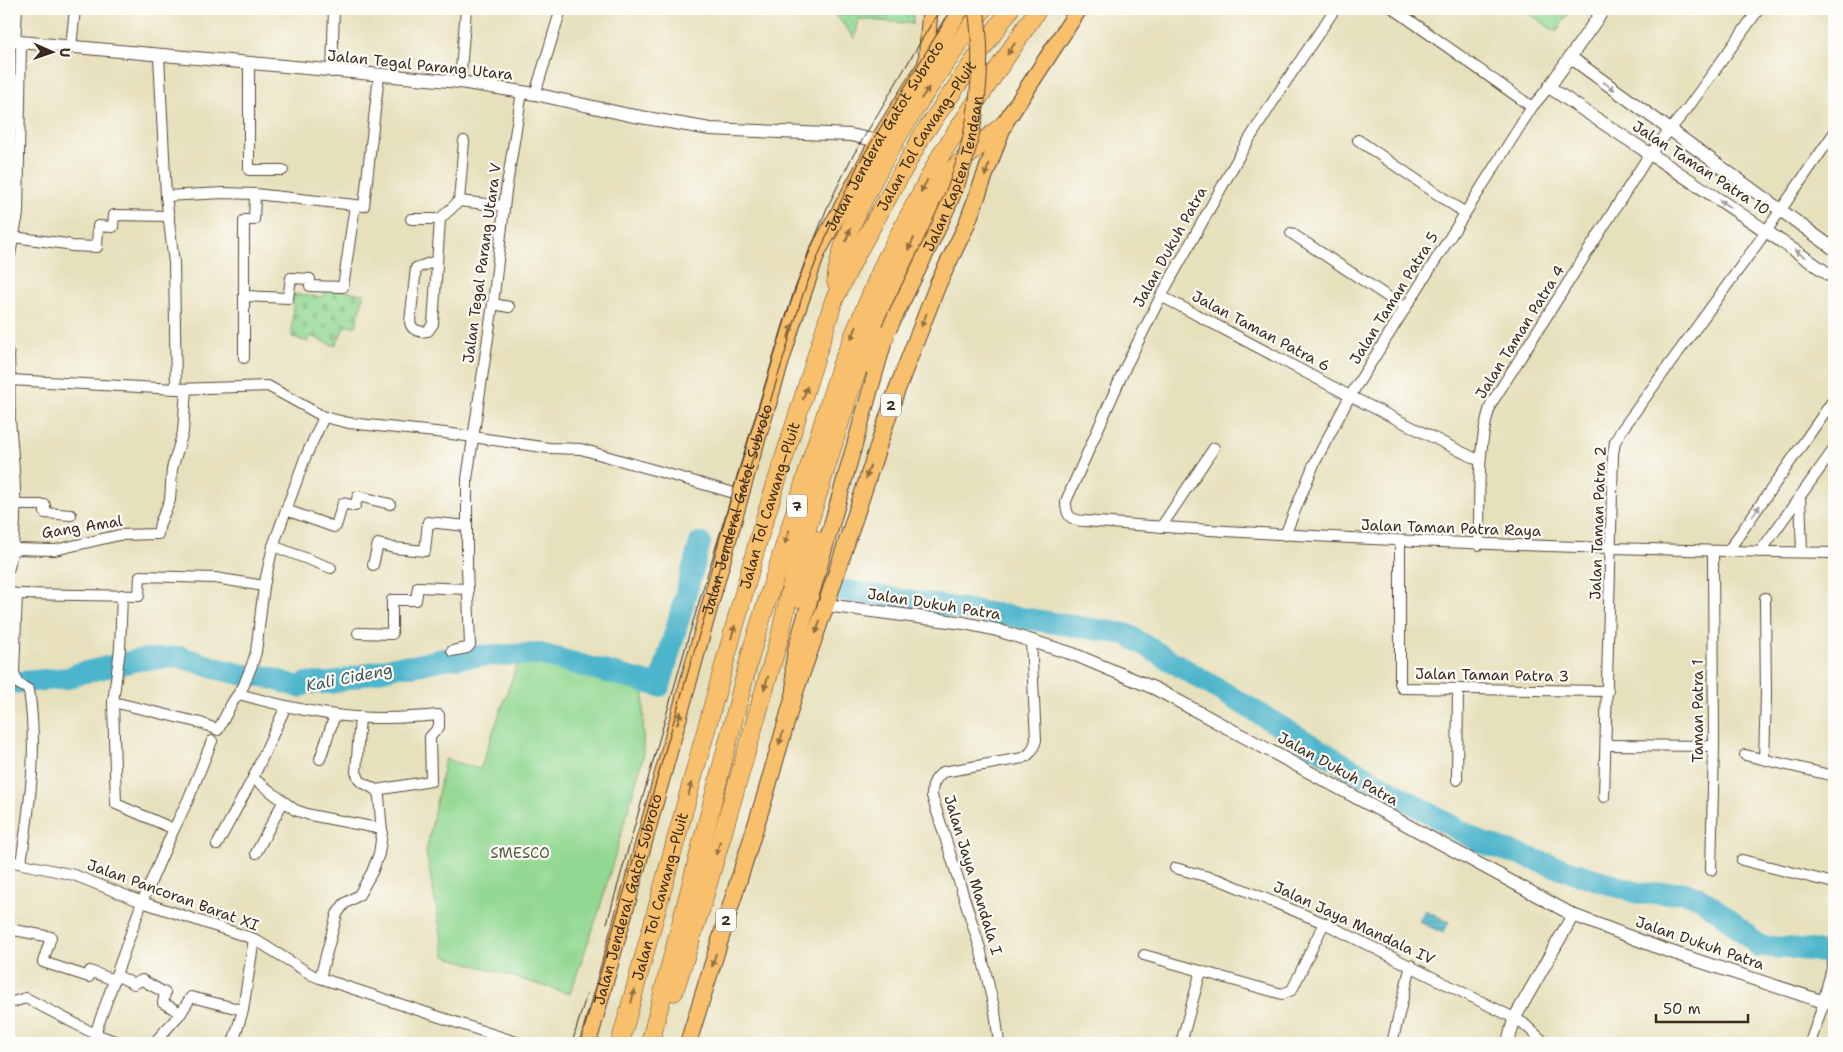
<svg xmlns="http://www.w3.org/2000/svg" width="1843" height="1052" viewBox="0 0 1843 1052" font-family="'Shantell Sans',sans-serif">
<defs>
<pattern id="grass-dots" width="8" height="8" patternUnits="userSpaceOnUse" patternTransform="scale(1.25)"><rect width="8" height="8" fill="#92d892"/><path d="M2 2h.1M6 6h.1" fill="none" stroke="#7fba7d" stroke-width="1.8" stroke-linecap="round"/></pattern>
<pattern id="cemetery-stones" width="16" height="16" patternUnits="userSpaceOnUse" patternTransform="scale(1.25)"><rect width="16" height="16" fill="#92d892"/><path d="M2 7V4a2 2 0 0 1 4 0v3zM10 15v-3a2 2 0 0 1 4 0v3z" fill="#7fba7d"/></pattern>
<pattern id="water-rules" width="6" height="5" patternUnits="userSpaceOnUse" patternTransform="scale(1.25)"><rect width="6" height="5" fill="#4db5cb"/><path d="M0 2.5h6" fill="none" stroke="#4193a4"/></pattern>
</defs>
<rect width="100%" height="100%" fill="#fdfcf7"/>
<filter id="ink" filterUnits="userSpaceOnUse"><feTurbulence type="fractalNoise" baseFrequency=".02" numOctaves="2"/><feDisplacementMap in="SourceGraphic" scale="10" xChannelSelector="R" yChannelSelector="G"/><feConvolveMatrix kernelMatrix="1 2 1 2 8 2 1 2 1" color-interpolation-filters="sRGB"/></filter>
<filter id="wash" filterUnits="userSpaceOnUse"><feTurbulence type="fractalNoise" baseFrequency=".0096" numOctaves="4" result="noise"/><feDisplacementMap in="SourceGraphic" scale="20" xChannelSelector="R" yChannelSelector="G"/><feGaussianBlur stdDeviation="1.12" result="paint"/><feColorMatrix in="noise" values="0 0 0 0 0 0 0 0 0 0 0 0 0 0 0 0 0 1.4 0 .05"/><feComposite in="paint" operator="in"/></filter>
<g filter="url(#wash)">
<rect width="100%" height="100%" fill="#e7e0bc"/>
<path fill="url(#grass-dots)" stroke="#668158" d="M 831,9 L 913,9 L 913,24 L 859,19 L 855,39 Z"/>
<path fill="url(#cemetery-stones)" stroke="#668158" d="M 327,288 L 364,294 L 356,326 L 345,326 L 335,346 L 310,336 L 307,342 L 292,337 L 293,294 L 323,297 Z"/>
<g fill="#92d892" stroke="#668158">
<path d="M 1523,9 L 1571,9 L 1556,32 Z"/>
<path d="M 519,659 L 585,671 L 644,689 L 643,757 L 599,911 L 570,994 L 445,956 L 426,852 L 445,759 L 480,769 Z"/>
</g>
<path fill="url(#water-rules)" stroke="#447074" d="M 1425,910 L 1449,922 L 1443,933 L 1419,922 Z"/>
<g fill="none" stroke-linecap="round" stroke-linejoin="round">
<g stroke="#4db5cb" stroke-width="22">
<path d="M 840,590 L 1126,634 L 1340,762 L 1480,842 L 1641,894 L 1679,892 L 1697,896 L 1728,918 L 1759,946 L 1811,950 L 1834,955"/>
<path d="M 9,683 L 69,678 L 77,674 L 138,660 L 181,657 L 218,669 L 250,676 L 264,676 L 299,687 L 307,683 L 331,683 L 399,666 L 413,666 L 443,659 L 475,656 L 540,654 L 660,686 L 700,543"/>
</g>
</g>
</g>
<g filter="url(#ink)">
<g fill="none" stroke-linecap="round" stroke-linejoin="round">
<defs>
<g id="minor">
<path d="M 1335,9 L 1283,86 L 1243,149 L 1161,296 L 1126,366 L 1066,501 C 1066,516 1070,520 1084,521 C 1334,541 1584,549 1834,553"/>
<path d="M 1394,9 L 1532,107"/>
<path d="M 15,42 L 17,9"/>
<path d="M 71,47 L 75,9"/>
<path d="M 159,56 L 166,196 L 174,263 L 176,389"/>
<path d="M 249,64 L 249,170 L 283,170"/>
<path d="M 332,72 L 334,9"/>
<path d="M 460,82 L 466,9"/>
<path d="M 535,94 L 561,9"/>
<path d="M 1358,140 L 1465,213"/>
<path d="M 166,196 L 223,193 L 255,194 L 364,206 L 379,75"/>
<path d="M 459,201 L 464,141"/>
<path d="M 411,219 L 440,219 L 459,201 L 504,206"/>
<path d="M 1291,233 L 1405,308"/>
<path d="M 13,237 L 67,244 L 71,246 L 97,247 L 98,226 L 113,227 L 114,215 L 169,216"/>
<path d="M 9,259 L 18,214 L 21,42"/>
<path d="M 436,261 L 416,268 L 410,322 C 411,330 420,333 428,331 L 433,324 L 440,219"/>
<path d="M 245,296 L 288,298 L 291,278 L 310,279 L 310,286 L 343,287 L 355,205"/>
<path d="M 1161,296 L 1350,396 L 1480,461"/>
<path d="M 493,304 L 509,307"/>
<path d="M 9,355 C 10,377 9,398 10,420 C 14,470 20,519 9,568"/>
<path d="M 244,358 L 244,221 L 245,220 L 254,220 L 255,194"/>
<path d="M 10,380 L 176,389 L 268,386 L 324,417 L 349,423 L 445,433 L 549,448 L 581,449 L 741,495"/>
<path d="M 1800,496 L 1802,552"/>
<path d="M 16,505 L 45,505 L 45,513 L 71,515"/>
<path d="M 286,510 L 334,527 L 336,526 L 343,503 L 355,506 L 358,496 L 390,504"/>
<path d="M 1161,527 L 1214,448"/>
<path d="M 1285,535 L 1314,464 L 1350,396 L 1532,107 L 1549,87"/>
<path d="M 1400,542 L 1400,683 L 1402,688 L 1608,691"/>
<path d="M 1479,545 C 1480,499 1476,448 1491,404 L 1649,155 L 1687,109 L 1759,9"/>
<path d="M 273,546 L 331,568"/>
<path d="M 13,549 L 55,550 L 119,535 L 158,534 L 160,523 L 170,500 L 172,469 L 183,432 L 186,389"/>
<path d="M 1728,551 L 1834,399"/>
<path d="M 1760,552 L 1834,449"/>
<path d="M 373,565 L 378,544 L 394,548 L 425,551 L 428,522 L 467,526"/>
<path d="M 9,592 L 17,594 L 14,672 L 17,683 L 29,690 C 38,751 30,803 21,863"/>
<path d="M 17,594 L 139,596 L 140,576 L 215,578 L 264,586"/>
<path d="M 122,595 L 120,649 L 113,702 L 116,804 L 174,829"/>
<path d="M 358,633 L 392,634 L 392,600 L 416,600 L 418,587 L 468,589"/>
<path d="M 452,651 L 467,648 L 470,645 L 467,567 L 467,479 L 493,304 L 506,191 L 522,92"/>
<path d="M 239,694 C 271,703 303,711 336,715 C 370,720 404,718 439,715 L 439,727 L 430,737 L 431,781 L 376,790"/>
<path d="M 113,702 L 201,723 L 218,730 L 232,703 L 243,687 L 252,665 L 256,652 L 264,586 L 273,546 L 305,458 L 324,417"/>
<path d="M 1606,745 L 1714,746"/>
<path d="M 1745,755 L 1834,776"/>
<path d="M 320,759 L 335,715"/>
<path d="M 1764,759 L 1766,695 L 1765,598"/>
<path d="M 253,778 L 295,810 L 310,815 L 382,829"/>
<path d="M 1457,780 L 1458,689"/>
<path d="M 1604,797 L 1613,454 L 1615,442 L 1621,431 L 1760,240 L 1834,133"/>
<path d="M 217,845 L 253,778 L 286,706"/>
<path d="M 256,853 L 283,802"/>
<path d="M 1742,860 L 1834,883"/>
<path d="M 9,861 L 74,875 L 142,902 L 254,939 L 312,975 L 320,978 L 519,1043"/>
<path d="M 1175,868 L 1220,880 L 1324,923 L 1506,1014 L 1523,1023 L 1545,1043"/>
<path d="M 1711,870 L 1714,746 L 1713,551"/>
<path d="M 9,929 L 51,937 L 43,962 L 89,977 L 90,971 L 114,980"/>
<path d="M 1144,955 L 1282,994 L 1292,990 L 1324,923"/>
<path d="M 116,975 L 134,984 L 142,980 L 165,993 L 163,1003 L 181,1013"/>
<path d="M 320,978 L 337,914 L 344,904 L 359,895 L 372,872 L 379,854 L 382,833 L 379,796 L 376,790 L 360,781 L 356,772 L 360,717"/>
<path d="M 9,1003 L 26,998 L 95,1034 L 120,1043"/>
<path d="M 95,1034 L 142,902 L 173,831 L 188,800 L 212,741"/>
<path d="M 154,1043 L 181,1013 L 191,997 L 243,1010"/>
<path d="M 233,1043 L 243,1010 L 254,939"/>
<path d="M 999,1043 L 995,1012 L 980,948 L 932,796 C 932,785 934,779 943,772 L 1023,758 C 1031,754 1033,750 1036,740 L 1031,641"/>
<path d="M 1181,1043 L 1201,971"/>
<path d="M 1392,1043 L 1411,965"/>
<path d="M 1810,1043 L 1824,1002 L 1834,1005"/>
</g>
<g id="tertiary">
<path d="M 1604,9 L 1549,87 C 1644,151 1741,212 1834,278"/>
<path d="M 9,41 L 460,82 L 535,94 L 629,115 L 710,129 L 851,135 L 878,141"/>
<path d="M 1570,57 L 1834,249"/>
<path d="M 826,605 L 964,623 L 997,630 L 1073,654 L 1156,689 L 1573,915 L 1662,949 L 1824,1002 L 1834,964"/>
<path d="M 1508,1043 L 1514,1019 L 1573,915"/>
</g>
<g id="primary">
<path d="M 926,63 L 930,9"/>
<path d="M 795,692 L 793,666 L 796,648 L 883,346"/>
</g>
<g id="trunk">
<path id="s1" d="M 588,1043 L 745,479 L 792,325 L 817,253 L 878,141 L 961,9"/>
<path d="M 688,1043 L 765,796 L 795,692 L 826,605 L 896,392 L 938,284 L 966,226 L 1004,124 L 1079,9"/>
</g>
<g id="motorway">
<path d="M 836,282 C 838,254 850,227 862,203 C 895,133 939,72 983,9"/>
<path d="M 869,364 L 873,355 L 885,337"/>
<path d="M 797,598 L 804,582 L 816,540"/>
<path d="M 674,992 L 701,908 L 780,636 L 795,568 L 847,400 L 865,348 L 900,267 L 927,212 L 945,182 L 955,167 L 1004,124"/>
<path id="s2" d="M 620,1043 L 760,534 L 834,300 L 856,255 L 922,136 L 1010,9"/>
<path d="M 650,1043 L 752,649 L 840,368 L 885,261 L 942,153 L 1038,9"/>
</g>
</defs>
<use href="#minor" stroke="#554536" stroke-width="12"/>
<use href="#tertiary" stroke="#554536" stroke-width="14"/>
<use href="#primary" stroke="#554536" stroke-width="17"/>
<use href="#trunk" stroke="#554536" stroke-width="18"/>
<use href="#motorway" stroke="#554536" stroke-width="19"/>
<use href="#minor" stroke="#fff" stroke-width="10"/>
<use href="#tertiary" stroke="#fff" stroke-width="12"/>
<use href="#primary" stroke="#f8bf6c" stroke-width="15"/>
<use href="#trunk" stroke="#f8bf6c" stroke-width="16"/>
<use href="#motorway" stroke="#f8bf6c" stroke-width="18"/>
<g stroke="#3b2a1e" stroke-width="1">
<path d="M 607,923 L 689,635 L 794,291 L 827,208 L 851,159 L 940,9"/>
<path d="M 572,1043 L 587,993"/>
<path d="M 580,1043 L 698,638 L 803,294 L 836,212 L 859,163 L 952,9"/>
</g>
<defs>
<g id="primary-bridge">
<path id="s3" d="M 889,329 C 912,280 938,234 957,184 C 977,130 985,66 976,9"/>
</g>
</defs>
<use href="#primary-bridge" stroke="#554536" stroke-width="17" stroke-linecap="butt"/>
<use href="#primary-bridge" stroke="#f8bf6c" stroke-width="15"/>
</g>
<defs><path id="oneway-solid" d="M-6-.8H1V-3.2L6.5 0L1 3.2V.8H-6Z" transform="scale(1.25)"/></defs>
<g fill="#906d41">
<use href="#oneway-solid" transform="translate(1011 49) rotate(124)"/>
<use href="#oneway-solid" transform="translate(925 93) rotate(-56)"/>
<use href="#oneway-solid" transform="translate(987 170) rotate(110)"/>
<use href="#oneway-solid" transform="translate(924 186) rotate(118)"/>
<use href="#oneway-solid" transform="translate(848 235) rotate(-71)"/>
<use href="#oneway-solid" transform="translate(911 244) rotate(117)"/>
<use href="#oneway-solid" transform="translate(924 320) rotate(111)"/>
<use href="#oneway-solid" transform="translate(790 331) rotate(-73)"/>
<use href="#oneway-solid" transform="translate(854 333) rotate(113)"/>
<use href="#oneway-solid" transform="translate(805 393) rotate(-72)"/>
<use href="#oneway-solid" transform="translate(868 472) rotate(109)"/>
<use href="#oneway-solid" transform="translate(787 537) rotate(107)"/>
<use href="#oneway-solid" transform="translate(818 627) rotate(109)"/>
<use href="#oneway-solid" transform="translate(733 632) rotate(-75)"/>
<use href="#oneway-solid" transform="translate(766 683) rotate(107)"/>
<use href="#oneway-solid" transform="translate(679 718) rotate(-75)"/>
<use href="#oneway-solid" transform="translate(781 738) rotate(106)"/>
<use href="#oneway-solid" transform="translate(690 789) rotate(-75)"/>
<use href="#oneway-solid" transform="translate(718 848) rotate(106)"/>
<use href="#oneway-solid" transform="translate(714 960) rotate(107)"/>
<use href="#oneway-solid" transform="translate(633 996) rotate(-75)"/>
</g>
<g fill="#a79f9a">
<use href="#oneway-solid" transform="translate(1609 86) rotate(36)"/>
<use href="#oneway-solid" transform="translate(1725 204) rotate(-147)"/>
<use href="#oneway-solid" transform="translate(1800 254) rotate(-145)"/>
<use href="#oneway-solid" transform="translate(1756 511) rotate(-55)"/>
</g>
</g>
<g text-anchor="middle" stroke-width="4.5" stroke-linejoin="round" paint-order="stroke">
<g fill="#fdfcf7" stroke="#75695f" stroke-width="1">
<rect x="881" y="393.5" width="20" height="23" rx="4"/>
<rect x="787" y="494.5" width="20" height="23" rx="4"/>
<rect x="716" y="908.5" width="20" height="23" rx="4"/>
</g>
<g font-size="14" font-weight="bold" fill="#3b2a1e">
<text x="891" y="410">2</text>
<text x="797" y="511">7</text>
<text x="726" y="925">2</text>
</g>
<g font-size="15" fill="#3b2a1e" stroke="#fdfcf7">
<text transform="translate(420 65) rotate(6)" y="5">Jalan Tegal Parang Utara</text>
<text dy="5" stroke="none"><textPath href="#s1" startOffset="958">Jalan Jenderal Gatot Subroto</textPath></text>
<text dy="5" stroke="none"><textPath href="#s2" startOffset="962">Jalan Tol Cawang–Pluit</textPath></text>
<text transform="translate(1701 168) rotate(33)" y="5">Jalan Taman Patra 10</text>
<text dy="5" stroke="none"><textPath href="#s3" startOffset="169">Jalan Kapten Tendean</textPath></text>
<text transform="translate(1170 247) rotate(-61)" y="5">Jalan Dukuh Patra</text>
<text transform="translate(482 263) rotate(-82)" y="5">Jalan Tegal Parang Utara V</text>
<text transform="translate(1394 298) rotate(-58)" y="5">Jalan Taman Patra 5</text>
<text transform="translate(1261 331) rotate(28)" y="5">Jalan Taman Patra 6</text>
<text transform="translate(1520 332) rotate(-58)" y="5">Jalan Taman Patra 4</text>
<text dy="5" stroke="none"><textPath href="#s2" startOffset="558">Jalan Tol Cawang–Pluit</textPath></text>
<text dy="5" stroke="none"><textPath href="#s1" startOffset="554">Jalan Jenderal Gatot Subroto</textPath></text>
<text transform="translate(1598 523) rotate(-88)" y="5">Jalan Taman Patra 2</text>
<text transform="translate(82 527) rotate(-9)" y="5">Gang Amal</text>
<text transform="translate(1451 528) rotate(2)" y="5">Jalan Taman Patra Raya</text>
<text transform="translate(934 604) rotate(9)" y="5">Jalan Dukuh Patra</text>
<text transform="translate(1492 675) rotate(1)" y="5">Jalan Taman Patra 3</text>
<text transform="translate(1698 711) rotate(-90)" y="5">Taman Patra 1</text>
<text transform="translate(1338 769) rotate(29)" y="5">Jalan Dukuh Patra</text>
<text transform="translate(973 875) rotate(73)" y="5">Jalan Jaya Mandala I</text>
<text transform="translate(173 895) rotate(20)" y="5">Jalan Pancoran Barat XI</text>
<text dy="5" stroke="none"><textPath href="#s2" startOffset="152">Jalan Tol Cawang–Pluit</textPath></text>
<text dy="5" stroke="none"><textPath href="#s1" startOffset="149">Jalan Jenderal Gatot Subroto</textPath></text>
<text transform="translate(1354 923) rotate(25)" y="5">Jalan Jaya Mandala IV</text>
<text transform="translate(1700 943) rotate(19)" y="5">Jalan Dukuh Patra</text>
</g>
<g font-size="15" fill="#555e41" stroke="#fdfcf7">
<text x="520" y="858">SMESCO</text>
</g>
<g font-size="16" font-style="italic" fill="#415b5b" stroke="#fdfcf7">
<text transform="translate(349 677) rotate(-11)" y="6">Kali Cideng</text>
</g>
</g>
<rect width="1843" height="1052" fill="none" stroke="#fdfcf7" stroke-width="30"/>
<g transform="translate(52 52) rotate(92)" stroke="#fdfcf7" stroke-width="4" paint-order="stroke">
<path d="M0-4L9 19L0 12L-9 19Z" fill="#3b2a1e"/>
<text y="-8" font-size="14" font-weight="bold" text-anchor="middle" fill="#3b2a1e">U</text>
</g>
<path d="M1656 1014v8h92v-8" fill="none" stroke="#3b2a1e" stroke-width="2.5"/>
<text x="1663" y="1014" font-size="15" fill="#3b2a1e" stroke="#fdfcf7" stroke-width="4" paint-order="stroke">50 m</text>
</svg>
